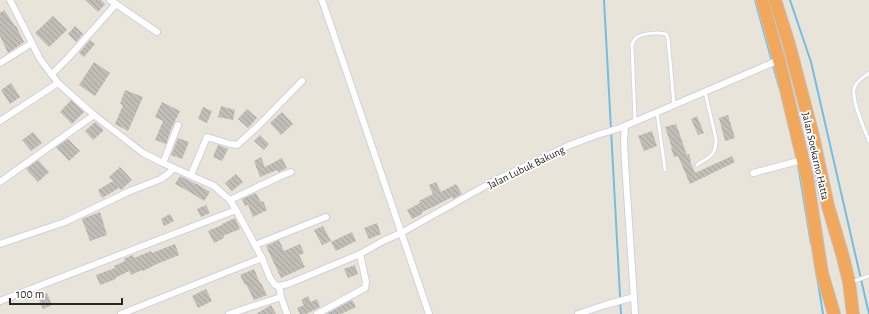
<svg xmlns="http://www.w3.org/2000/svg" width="869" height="314" viewBox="0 0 869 314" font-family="'Alegreya Sans',sans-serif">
<defs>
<pattern id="building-back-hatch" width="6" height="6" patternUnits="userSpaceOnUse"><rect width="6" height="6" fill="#c1bdb7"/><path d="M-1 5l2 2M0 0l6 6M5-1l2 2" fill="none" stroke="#a6a29d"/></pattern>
</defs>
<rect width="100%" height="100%" fill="#e9e4da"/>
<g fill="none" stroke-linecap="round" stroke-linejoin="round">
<g stroke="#74bee4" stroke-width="2">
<path d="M 604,0 L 621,314"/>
<path d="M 755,0 L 779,87"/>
<path d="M 790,0 L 811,62 L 869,314"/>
<path d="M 798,165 L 811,244"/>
<path d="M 817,276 L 823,314"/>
</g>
</g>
<g fill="url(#building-back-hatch)">
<path d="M 85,0 L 101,0 L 105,4 L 98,12 Z"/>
<path d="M 4,10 L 15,26 L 16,26 L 24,42 L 8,53 L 0,36 L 0,13 Z"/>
<path d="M 53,16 L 67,30 L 49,47 L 35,33 Z"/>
<path d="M 75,26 L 83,34 L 76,42 L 68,34 Z"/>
<path d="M 90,40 L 95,44 L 84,57 L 79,53 Z"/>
<path d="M 94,62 L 110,73 L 95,96 L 79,85 Z"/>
<path d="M 11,83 L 20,97 L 10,104 L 1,90 Z"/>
<path d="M 125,90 L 143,97 L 128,131 L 115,124 L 123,105 L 120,104 Z"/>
<path d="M 71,100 L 84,112 L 72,124 L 60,112 Z"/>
<path d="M 162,102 L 180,111 L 171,129 L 166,144 L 155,140 L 163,121 L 155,117 Z"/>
<path d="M 221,106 L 235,110 L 233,120 L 218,117 Z"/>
<path d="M 203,107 L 212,111 L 207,123 L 198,119 Z"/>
<path d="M 247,109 L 257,118 L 248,128 L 238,119 Z"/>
<path d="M 282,112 L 293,124 L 281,135 L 270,123 Z"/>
<path d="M 728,115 L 735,138 L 725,141 L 719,118 Z"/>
<path d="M 697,116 L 704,133 L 698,135 L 691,119 Z"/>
<path d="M 95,122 L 103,129 L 103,131 L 93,140 L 85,131 Z"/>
<path d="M 676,124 L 687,155 L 689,154 L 691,161 L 690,161 L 695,173 L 732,156 L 735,162 L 690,184 L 678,156 L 674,157 L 671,148 L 672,148 L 665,127 Z"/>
<path d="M 652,131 L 657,146 L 644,151 L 638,136 Z"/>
<path d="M 33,132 L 42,143 L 31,151 L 22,140 Z"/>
<path d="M 260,135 L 269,144 L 264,150 L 254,141 Z"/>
<path d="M 178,138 L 189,142 L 182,159 L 171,155 Z"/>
<path d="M 68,139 L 80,151 L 69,161 L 56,147 Z"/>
<path d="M 218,145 L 228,149 L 222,161 L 213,157 Z"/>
<path d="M 261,157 L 265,167 L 282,158 L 287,168 L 279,172 L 277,170 L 260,177 L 254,161 Z"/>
<path d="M 38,160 L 49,172 L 38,182 L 26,169 Z"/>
<path d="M 120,167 L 132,180 L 121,190 L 119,188 L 102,198 L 98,190 L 113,181 L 109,177 Z"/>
<path d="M 236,174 L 243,182 L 232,191 L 225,183 Z"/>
<path d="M 180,176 L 196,184 L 197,184 L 210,192 L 204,201 L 188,191 L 175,184 Z"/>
<path d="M 436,182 L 441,192 L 456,184 L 462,194 L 453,199 L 452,197 L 433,207 L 422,212 L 422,214 L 412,219 L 407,210 L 420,203 L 419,201 L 433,194 L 429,185 Z"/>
<path d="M 256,193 L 261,202 L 263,201 L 267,210 L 253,217 L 248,205 L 245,206 L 242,199 Z"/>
<path d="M 206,205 L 210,213 L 201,217 L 197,209 Z"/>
<path d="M 100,212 L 107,235 L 90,241 L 82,219 Z"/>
<path d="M 170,214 L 174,221 L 164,226 L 161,219 Z"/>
<path d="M 235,218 L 240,229 L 223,236 L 224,238 L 214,243 L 208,231 L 222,225 L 222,224 Z"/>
<path d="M 377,223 L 381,234 L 369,239 L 364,228 Z"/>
<path d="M 323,226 L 331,241 L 322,245 L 314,230 Z"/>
<path d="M 352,232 L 356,241 L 336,251 L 331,242 Z"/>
<path d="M 279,240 L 284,251 L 300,244 L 304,253 L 299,255 L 305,267 L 281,278 L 266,246 Z"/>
<path d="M 175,244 L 179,255 L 157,264 L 143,271 L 142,270 L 131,275 L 129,271 L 115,278 L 116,279 L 100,285 L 96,275 L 115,268 L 114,266 L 125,261 L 124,259 L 133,255 L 134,258 L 151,251 L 152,253 Z"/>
<path d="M 355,265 L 358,274 L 348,278 L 344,269 Z"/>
<path d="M 254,269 L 260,283 L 261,283 L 267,295 L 254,300 L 246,284 L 245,285 L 240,275 Z"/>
<path d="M 206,289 L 212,301 L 198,308 L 192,296 Z"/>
<path d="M 47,293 L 52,305 L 43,309 L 38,297 Z"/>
<path d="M 308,296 L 311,302 L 317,299 L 320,307 L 306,314 L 300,314 L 297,308 L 304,305 L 301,300 Z"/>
<path d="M 352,300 L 356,307 L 341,314 L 326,314 Z"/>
<path d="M 271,305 L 276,314 L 256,314 Z"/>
</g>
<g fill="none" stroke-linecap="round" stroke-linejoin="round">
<defs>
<g id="lane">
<path d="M 869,73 C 864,77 858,80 855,86 C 849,96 865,130 869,141"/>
<path d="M 657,112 L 665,170"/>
<path d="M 635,121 L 632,44 C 633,42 634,40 636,38 C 642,33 658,32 666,34 L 668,38 L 674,105"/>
<path d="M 697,165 C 710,156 716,156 716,139 L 705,92"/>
<path d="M 851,282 L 869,276"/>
</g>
<g id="street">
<path d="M 10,0 L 40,59 L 58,83 L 94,115 L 143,153 L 163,163 L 214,186 L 230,200 L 236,210 L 262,258 L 270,278 L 275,285 L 279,286"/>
<path d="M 110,0 L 157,32"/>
<path d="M 322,0 L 429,314"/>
<path d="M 0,63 L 32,43"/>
<path d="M 52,74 L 68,58 L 116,4"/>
<path d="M 0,121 L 58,83"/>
<path d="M 625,126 L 624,142 L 625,163 L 635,314"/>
<path d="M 163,163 L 178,125"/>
<path d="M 753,173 L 802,160"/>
<path d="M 191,175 L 207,137 L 230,144 L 237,145 L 258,126 L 302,81"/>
<path d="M 0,182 L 94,115"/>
<path d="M 230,200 L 283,175 L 291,172"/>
<path d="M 0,244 L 65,222 L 130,191 L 161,179 L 169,173 L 174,168"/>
<path d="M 255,245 L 326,217"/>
<path d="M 279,286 L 288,284 L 360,254 L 383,241 L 401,233 L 494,181 L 570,145 L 597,135 L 620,128 L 779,60"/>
<path d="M 279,286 L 281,297 L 287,314"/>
<path d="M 0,301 L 236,210"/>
<path d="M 121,314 L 262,258"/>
<path d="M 229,314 L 281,297"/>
<path d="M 317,314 L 365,288 L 366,282 L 360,254"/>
<path d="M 578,314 L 605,305 L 634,297"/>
</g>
<g id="highway">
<path d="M 762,0 L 779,60 L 807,177 L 822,273 L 834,314"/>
<path d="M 775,0 L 789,44 L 812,132 L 828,206 L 843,257 L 849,282 L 853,314"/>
</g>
</defs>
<use href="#lane" stroke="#cfd1e0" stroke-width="4.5"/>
<use href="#street" stroke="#cfd1e0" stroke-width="8"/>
<use href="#highway" stroke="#c3c3c3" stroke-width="14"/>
<use href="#lane" stroke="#fff" stroke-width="3"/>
<use href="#street" stroke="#fff" stroke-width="6"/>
<use href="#highway" stroke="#f1a85d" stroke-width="12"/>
</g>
<g text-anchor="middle" stroke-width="3.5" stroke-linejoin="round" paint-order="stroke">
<g font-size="11" fill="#272727" stroke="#fff">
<text transform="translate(816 156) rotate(77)" y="4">Jalan Soekarno Hatta</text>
<text transform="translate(526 167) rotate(-26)" y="4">Jalan Lubuk Bakung</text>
</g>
</g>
<path d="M10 298v6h112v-6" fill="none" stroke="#272727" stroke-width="2"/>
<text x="16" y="298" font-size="12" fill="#272727" stroke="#ffffff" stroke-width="3" paint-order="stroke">100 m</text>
</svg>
